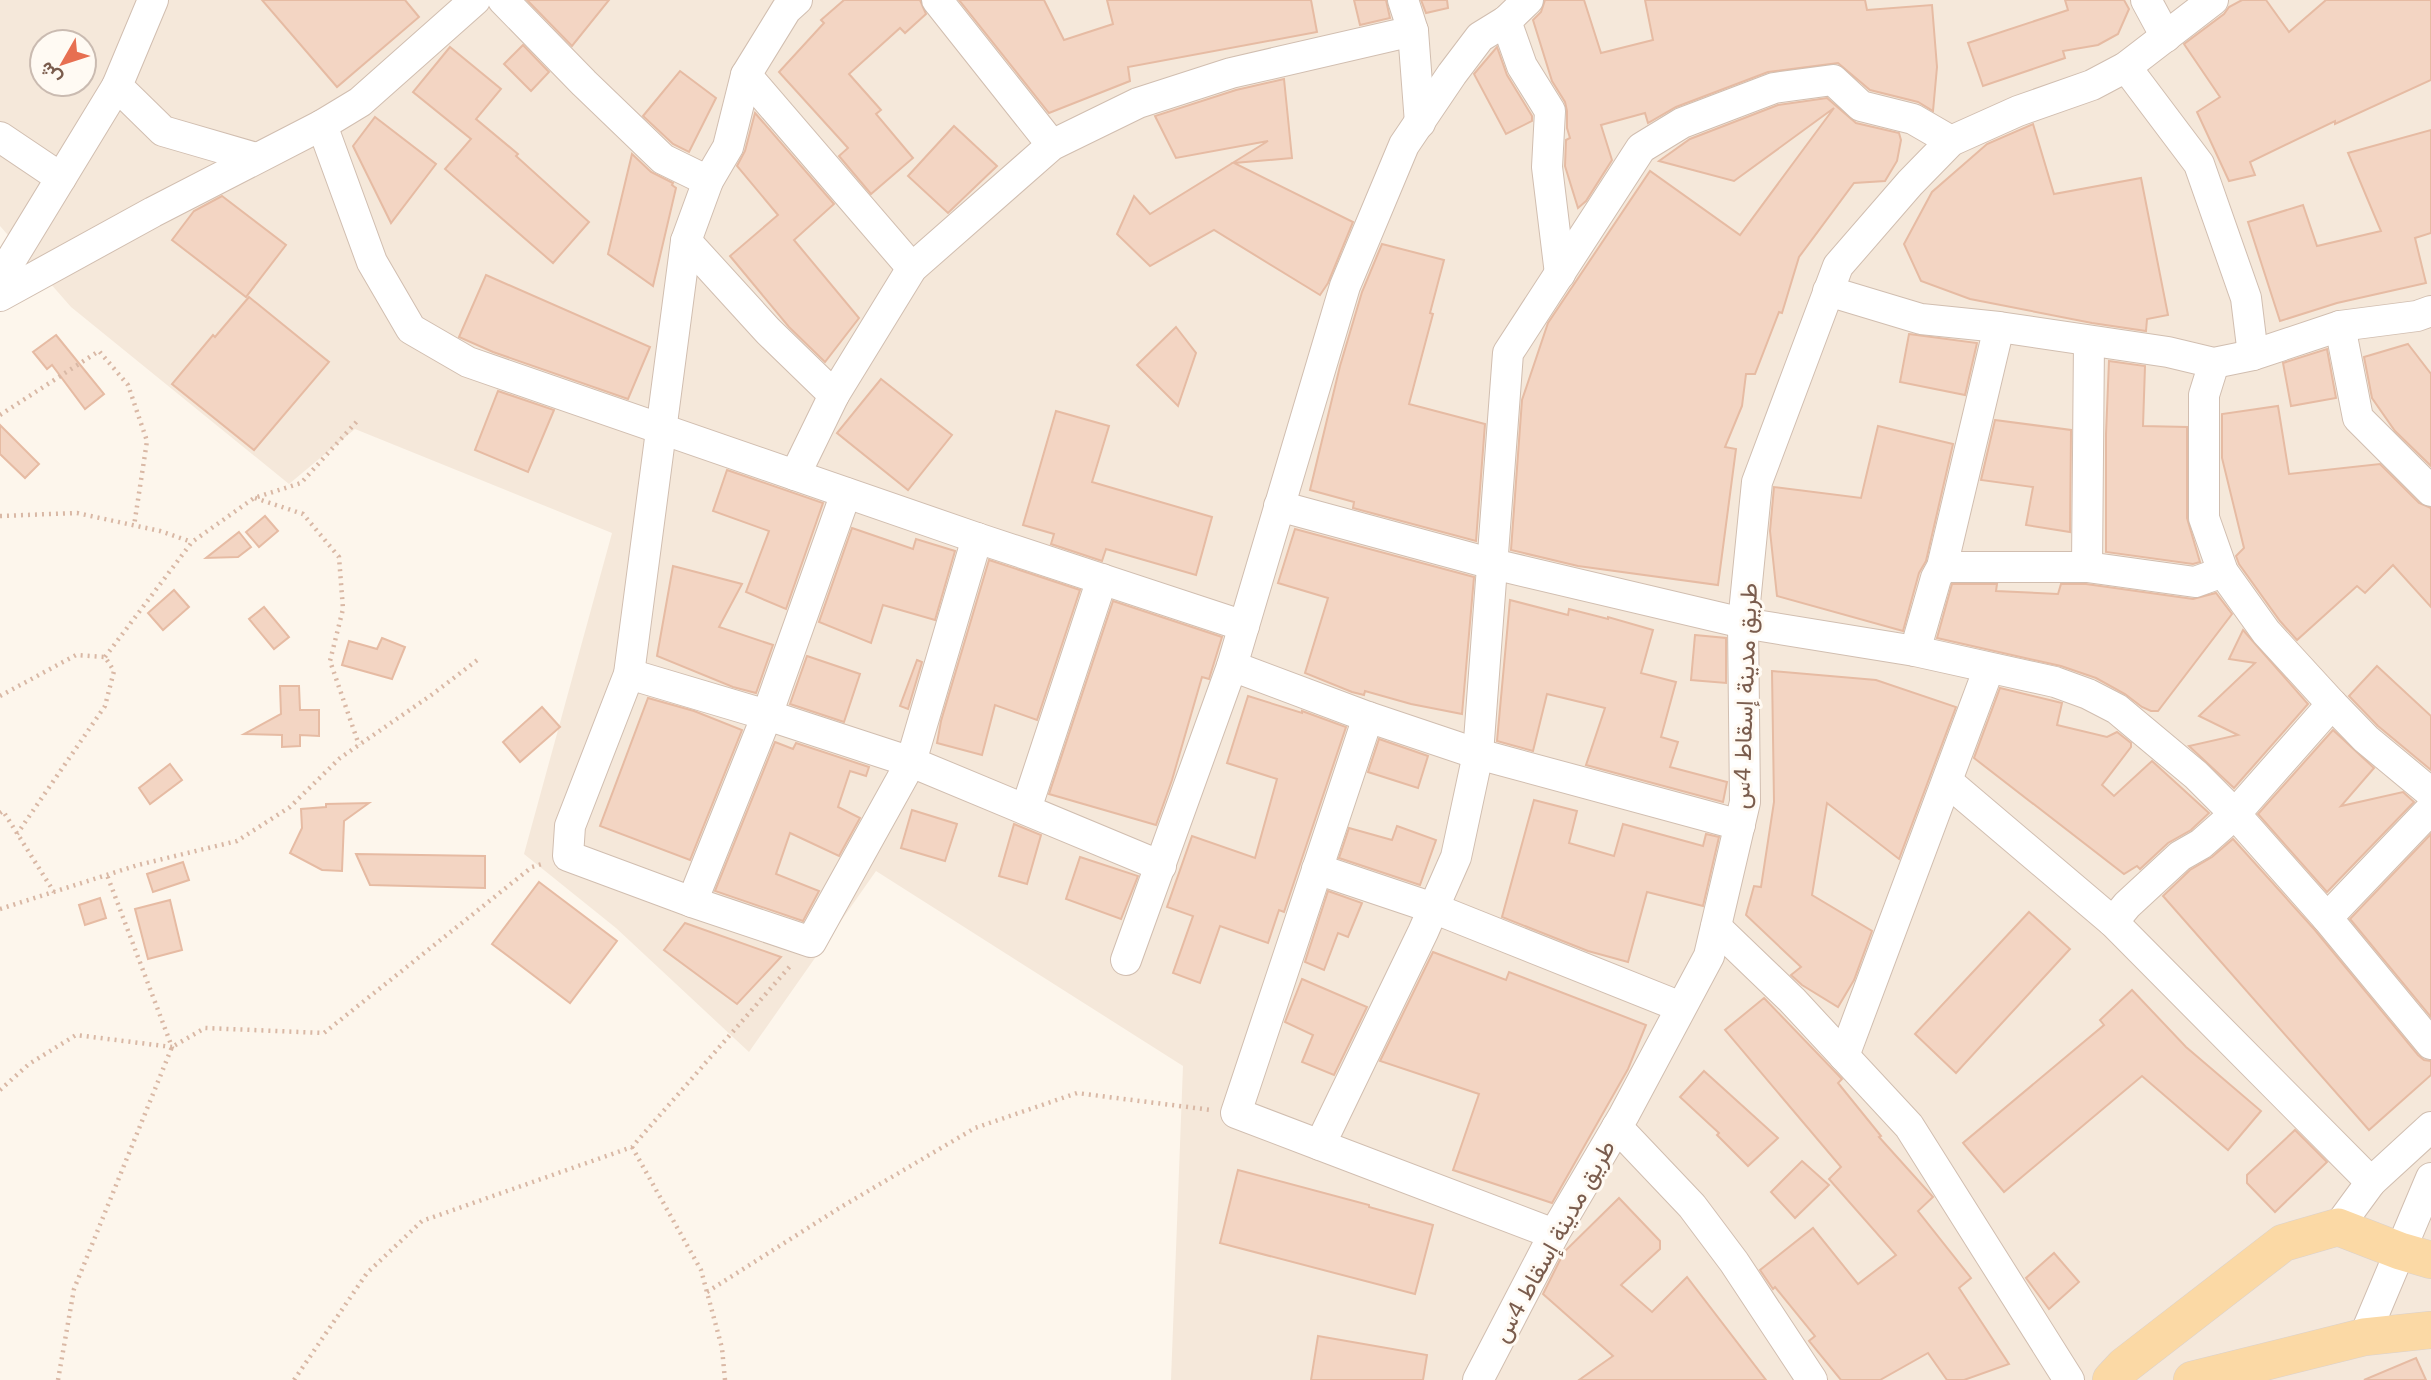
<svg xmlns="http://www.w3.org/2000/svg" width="2431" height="1380" viewBox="0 0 2431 1380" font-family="Arial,Vazirmatn,sans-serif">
<rect width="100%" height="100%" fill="#fdf6ec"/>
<path fill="#f5e8da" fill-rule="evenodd" d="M 0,0 L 2431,0 L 2431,1380 L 1171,1380 L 1183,1066 L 876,871 L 749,1052 L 616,928 L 524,854 L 612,533 L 355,429 L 289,484 L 71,307 L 0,226 ZM 42,42 L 84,42 L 84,84 L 42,84 Z"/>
<g fill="#f3d5c3" stroke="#e6bba3" stroke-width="2">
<path d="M 262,0 L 405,0 L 419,17 L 337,87 Z"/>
<path d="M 527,0 L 609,0 L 572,46 Z"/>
<path d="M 844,0 L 920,0 L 926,14 L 905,33 L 900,28 L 849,74 L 881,110 L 876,114 L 913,158 L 871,194 L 839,156 L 848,148 L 779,72 L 824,23 L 821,20 Z"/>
<path d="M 959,0 L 1044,0 L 1064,40 L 1113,24 L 1107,0 L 1311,0 L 1317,32 L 1128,67 L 1130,81 L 1049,113 Z"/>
<path d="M 1354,0 L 1386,0 L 1390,18 L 1360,25 Z"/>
<path d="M 1421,0 L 1447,0 L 1448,8 L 1426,13 Z"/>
<path d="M 1545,0 L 1584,0 L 1601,53 L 1653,40 L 1645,0 L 1865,0 L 1867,10 L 1932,5 L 1937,67 L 1933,111 L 1918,102 L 1870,90 L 1838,63 L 1768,72 L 1676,107 L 1648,123 L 1645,113 L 1601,125 L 1612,160 L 1586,201 L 1578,208 L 1565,166 L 1566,140 L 1570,138 L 1567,128 L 1567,111 L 1565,102 L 1552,81 L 1533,20 L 1541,12 Z"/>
<path d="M 2065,0 L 2124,0 L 2129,9 L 2118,34 L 2098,45 L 2063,51 L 2065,58 L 1983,86 L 1968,43 L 2068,10 Z"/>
<path d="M 2242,0 L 2266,0 L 2289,32 L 2326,0 L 2431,0 L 2431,80 L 2335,124 L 2335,121 L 2250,162 L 2255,175 L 2229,181 L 2197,112 L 2220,97 L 2184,44 L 2224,14 L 2229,7 Z"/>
<path d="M 523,45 L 549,72 L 531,91 L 504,64 Z"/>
<path d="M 450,47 L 501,89 L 476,119 L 518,154 L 516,156 L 589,222 L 553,263 L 445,169 L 471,139 L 413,92 Z"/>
<path d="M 1497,47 L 1507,75 L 1532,116 L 1532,121 L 1506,134 L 1474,74 Z"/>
<path d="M 680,71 L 716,98 L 689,152 L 673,144 L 643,116 Z"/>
<path d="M 1284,79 L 1292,158 L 1234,163 L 1353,222 L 1328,283 L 1320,295 L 1214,230 L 1150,266 L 1117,234 L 1134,196 L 1150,214 L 1268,141 L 1176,158 L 1155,116 L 1236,90 Z"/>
<path d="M 1827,98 L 1856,123 L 1899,133 L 1901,140 L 1897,161 L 1885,181 L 1854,183 L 1799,257 L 1782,313 L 1779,312 L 1755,374 L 1746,374 L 1742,406 L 1725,447 L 1736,449 L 1718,585 L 1578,566 L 1511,550 L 1522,400 L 1548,323 L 1650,171 L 1740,235 L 1834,108 L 1734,181 L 1659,161 L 1690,139 L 1778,105 Z"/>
<path d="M 755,113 L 834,204 L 794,240 L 859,318 L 825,362 L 789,327 L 730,256 L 778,215 L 737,166 L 745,151 Z"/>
<path d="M 375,117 L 436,164 L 391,223 L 353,146 Z"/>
<path d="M 2033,124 L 2054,194 L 2141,178 L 2168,315 L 2147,319 L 2146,331 L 2092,323 L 1970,299 L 1921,281 L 1904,244 L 1932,192 L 1987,144 Z"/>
<path d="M 954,126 L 997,166 L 948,213 L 908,176 Z"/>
<path d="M 2431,130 L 2431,233 L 2415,238 L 2426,283 L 2337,303 L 2280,321 L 2248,222 L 2303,205 L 2317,246 L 2381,231 L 2348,153 Z"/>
<path d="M 632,154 L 651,172 L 673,183 L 672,185 L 676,188 L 653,286 L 608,254 Z"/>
<path d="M 222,196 L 286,245 L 246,297 L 172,240 L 194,211 Z"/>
<path d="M 1382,244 L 1444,260 L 1430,313 L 1433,314 L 1409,404 L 1485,424 L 1476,541 L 1353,508 L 1354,502 L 1310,490 L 1340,366 L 1362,292 Z"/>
<path d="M 486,275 L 650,347 L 628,399 L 493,352 L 459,337 Z"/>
<path d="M 249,297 L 329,362 L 254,450 L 172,384 L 213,335 L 215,337 Z"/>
<path d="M 1176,327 L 1196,353 L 1178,406 L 1137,365 Z"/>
<path d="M 1909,334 L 1977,343 L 1965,395 L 1900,382 Z"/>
<path d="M 56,335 L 104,394 L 85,409 L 52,365 L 47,369 L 33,352 Z"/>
<path d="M 2408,344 L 2431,374 L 2431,466 L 2395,431 L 2372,398 L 2364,357 Z"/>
<path d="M 2327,349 L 2336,398 L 2291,406 L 2283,363 Z"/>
<path d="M 2109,361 L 2145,366 L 2143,426 L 2187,427 L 2187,518 L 2200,562 L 2193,564 L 2106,552 L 2106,434 Z"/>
<path d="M 881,379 L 952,435 L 908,490 L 837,433 Z"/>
<path d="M 498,391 L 554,410 L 528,472 L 475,450 Z"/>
<path d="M 2278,406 L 2289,474 L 2380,464 L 2419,503 L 2431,508 L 2431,607 L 2393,565 L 2365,593 L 2357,586 L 2297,640 L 2280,621 L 2239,564 L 2236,556 L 2244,548 L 2222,458 L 2222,414 Z"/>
<path d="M 1056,411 L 1109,426 L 1092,482 L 1212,517 L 1196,575 L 1106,549 L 1102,561 L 1051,544 L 1054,534 L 1023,525 Z"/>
<path d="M 1995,420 L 2071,430 L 2070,532 L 2026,525 L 2033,487 L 1981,480 Z"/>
<path d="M 0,425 L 39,464 L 25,478 L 0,454 Z"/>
<path d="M 1878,426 L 1953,444 L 1926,561 L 1919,573 L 1903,631 L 1777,596 L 1770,531 L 1774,487 L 1861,498 Z"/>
<path d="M 727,470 L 823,503 L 786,609 L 746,592 L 769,531 L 713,511 Z"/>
<path d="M 265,516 L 278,531 L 259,547 L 246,532 Z"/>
<path d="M 852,528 L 913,549 L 916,539 L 955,551 L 935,620 L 883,605 L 871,643 L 819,622 Z"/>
<path d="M 1295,529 L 1474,577 L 1462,714 L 1411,704 L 1365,691 L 1364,695 L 1352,692 L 1305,673 L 1328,598 L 1278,583 Z"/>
<path d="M 239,532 L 251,547 L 238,557 L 206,558 Z"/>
<path d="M 989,560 L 1080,590 L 1037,720 L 995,705 L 982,755 L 937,743 L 941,721 Z"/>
<path d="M 673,566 L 742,584 L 719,627 L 773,645 L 756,693 L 733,687 L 657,656 Z"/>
<path d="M 1952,584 L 1997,584 L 1996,591 L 2058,594 L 2061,584 L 2086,584 L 2193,599 L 2216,593 L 2232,614 L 2158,711 L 2151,711 L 2142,707 L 2125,694 L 2096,678 L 2061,666 L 1937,638 Z"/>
<path d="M 174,590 L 189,607 L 163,630 L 148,613 Z"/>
<path d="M 1510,600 L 1568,615 L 1569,609 L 1608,619 L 1608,617 L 1653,630 L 1641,673 L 1676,682 L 1661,737 L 1678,742 L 1670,767 L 1727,782 L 1723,802 L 1586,765 L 1605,708 L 1547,694 L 1533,751 L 1497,741 Z"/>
<path d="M 1113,601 L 1222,637 L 1209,679 L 1202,677 L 1172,780 L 1156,825 L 1049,794 Z"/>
<path d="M 264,607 L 289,637 L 274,649 L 249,619 Z"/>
<path d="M 2243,630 L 2308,704 L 2234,788 L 2189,746 L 2238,735 L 2199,716 L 2255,663 L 2229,659 Z"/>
<path d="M 1695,635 L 1726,638 L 1726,683 L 1691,680 Z"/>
<path d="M 382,638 L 405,647 L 392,679 L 342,665 L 349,641 L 377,649 Z"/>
<path d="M 807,656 L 860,674 L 844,722 L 790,704 Z"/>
<path d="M 917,660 L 922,662 L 908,709 L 900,706 Z"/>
<path d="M 2377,666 L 2431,716 L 2431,770 L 2378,726 L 2349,696 Z"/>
<path d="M 1772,671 L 1876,680 L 1956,707 L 1899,859 L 1827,803 L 1812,895 L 1872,931 L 1854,980 L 1838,1007 L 1802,985 L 1791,975 L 1801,967 L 1746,915 L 1754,886 L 1761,887 L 1774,802 Z"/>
<path d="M 280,686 L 299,686 L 300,710 L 319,710 L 319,736 L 300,735 L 300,746 L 282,747 L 282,735 L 244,734 L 281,714 Z"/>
<path d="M 2000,688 L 2062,703 L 2057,725 L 2107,737 L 2117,732 L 2131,743 L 2131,747 L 2102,785 L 2114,796 L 2152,761 L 2209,813 L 2191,830 L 2168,843 L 2140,869 L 2137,866 L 2124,874 L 1974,758 Z"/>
<path d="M 1248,696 L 1302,713 L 1302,711 L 1346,727 L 1284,912 L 1279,910 L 1268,943 L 1220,926 L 1200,983 L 1173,973 L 1193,916 L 1167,907 L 1192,836 L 1255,858 L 1277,779 L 1227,763 Z"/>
<path d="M 648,698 L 694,711 L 742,730 L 690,860 L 600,826 Z"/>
<path d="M 542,707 L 560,727 L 520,762 L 503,742 Z"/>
<path d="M 2333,730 L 2374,768 L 2341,806 L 2403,792 L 2414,802 L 2327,892 L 2258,814 Z"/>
<path d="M 1379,739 L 1428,756 L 1418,788 L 1368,772 Z"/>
<path d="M 775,742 L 793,749 L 796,743 L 869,767 L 866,776 L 850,771 L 838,807 L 860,818 L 839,856 L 790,833 L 776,874 L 819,891 L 803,921 L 715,891 Z"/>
<path d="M 170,764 L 182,780 L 150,804 L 139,788 Z"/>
<path d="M 1534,800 L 1577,811 L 1569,843 L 1614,856 L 1623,824 L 1703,846 L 1706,834 L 1719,837 L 1703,906 L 1647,892 L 1628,962 L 1588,951 L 1502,917 Z"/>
<path d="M 369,803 L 344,821 L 342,871 L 322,870 L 290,853 L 302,828 L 301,809 L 326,807 L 326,804 Z"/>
<path d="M 912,810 L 957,824 L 945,861 L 901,848 Z"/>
<path d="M 1014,824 L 1041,835 L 1027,884 L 999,876 Z"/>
<path d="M 1397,826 L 1436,840 L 1420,885 L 1339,858 L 1349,828 L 1392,840 Z"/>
<path d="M 2431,834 L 2431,1017 L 2350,919 Z"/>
<path d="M 2233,839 L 2314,929 L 2418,1055 L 2424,1060 L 2431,1061 L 2431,1075 L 2369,1130 L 2163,896 L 2190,870 L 2212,857 Z"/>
<path d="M 356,854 L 485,856 L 485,888 L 370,885 Z"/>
<path d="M 1080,857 L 1138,876 L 1121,919 L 1066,899 Z"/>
<path d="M 183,862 L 189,880 L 153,892 L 147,874 Z"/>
<path d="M 539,882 L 617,941 L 570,1003 L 492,944 Z"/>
<path d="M 1328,891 L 1362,903 L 1348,937 L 1338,933 L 1324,970 L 1305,962 Z"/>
<path d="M 100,898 L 106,918 L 85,925 L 79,905 Z"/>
<path d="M 170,900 L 182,950 L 148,959 L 135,909 Z"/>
<path d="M 2029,912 L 2070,949 L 1956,1073 L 1915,1034 Z"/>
<path d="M 685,923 L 781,957 L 737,1004 L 664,950 Z"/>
<path d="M 1433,952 L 1506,980 L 1509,972 L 1646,1025 L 1628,1069 L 1552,1203 L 1453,1170 L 1479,1094 L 1380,1061 Z"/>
<path d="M 1302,979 L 1367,1007 L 1334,1075 L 1302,1062 L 1313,1035 L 1285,1022 Z"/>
<path d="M 2132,990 L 2186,1047 L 2261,1111 L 2228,1150 L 2142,1076 L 2004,1192 L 1963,1143 L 2104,1025 L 2100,1020 Z"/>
<path d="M 1764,998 L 1842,1079 L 1838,1083 L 1881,1136 L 1879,1137 L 1933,1197 L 1918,1211 L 1971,1278 L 1959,1288 L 2009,1364 L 1964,1380 L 1947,1380 L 1928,1353 L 1880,1380 L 1841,1380 L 1809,1341 L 1815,1336 L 1775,1287 L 1773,1289 L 1760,1270 L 1813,1228 L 1858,1284 L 1896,1255 L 1829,1179 L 1841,1167 L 1725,1030 Z"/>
<path d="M 1704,1071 L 1778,1138 L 1748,1166 L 1717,1135 L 1719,1133 L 1680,1097 Z"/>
<path d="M 2295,1130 L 2327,1162 L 2275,1212 L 2247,1183 L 2247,1175 Z"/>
<path d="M 1802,1161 L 1829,1185 L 1795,1218 L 1771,1192 Z"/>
<path d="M 1238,1170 L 1369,1205 L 1369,1207 L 1433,1225 L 1415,1294 L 1220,1243 Z"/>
<path d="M 1619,1198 L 1660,1241 L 1660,1249 L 1621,1285 L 1652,1312 L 1687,1277 L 1766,1380 L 1579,1380 L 1613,1356 L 1543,1294 L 1564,1252 Z"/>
<path d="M 2054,1253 L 2079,1282 L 2049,1309 L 2026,1278 Z"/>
<path d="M 1318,1336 L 1427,1355 L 1423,1380 L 1311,1380 Z"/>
<path d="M 2416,1358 L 2426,1380 L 2364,1380 Z"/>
</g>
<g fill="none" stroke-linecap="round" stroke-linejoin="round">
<defs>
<g id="minor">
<path d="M 153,0 L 117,86 L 163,131 L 256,158"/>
<path d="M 503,0 L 584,83 L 663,159 L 708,181"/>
<path d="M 797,0 L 786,10 L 746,75 L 728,147 L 708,181 L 686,241 L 629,674 L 570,826 L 568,856 L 692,902 L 811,942 L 911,762 L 977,538"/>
<path d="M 937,0 L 1052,145"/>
<path d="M 1403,0 L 1413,31 L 1420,123"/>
<path d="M 2146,0 L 2166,37"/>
<path d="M 1506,21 L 1522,66 L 1550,111 L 1547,167 L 1560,274"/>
<path d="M 2126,67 L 2199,164 L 2246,298 L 2253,355"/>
<path d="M 746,75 L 912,268"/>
<path d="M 322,125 L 372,262 L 411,329 L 468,362 L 977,538 L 1244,626"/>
<path d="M 0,137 L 61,178"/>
<path d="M 686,241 L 768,331 L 834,395"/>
<path d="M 0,278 L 117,86"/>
<path d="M 1828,291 L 1921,319 L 1999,327 L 2168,352 L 2214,363 L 2253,355 L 2340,326 L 2417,316 L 2431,311"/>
<path d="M 0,296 L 153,212 L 322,125 L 360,102 L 475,0"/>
<path d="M 2340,326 L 2358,418 L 2431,491"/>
<path d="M 2214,363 L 2204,395 L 2204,518 L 2223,572 L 2266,632 L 2332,704 L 2366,739 L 2431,793"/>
<path d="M 795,475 L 834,395 L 912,268 L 1052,145 L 1138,103 L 1231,73 L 1413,31"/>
<path d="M 1279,506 L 1493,564 L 1743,623 L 1915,651 L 2055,682 L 2088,694 L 2117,709 L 2196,775 L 2235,814 L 2327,918 L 2431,1044"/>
<path d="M 1942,567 L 2087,567 L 2195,582 L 2223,572"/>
<path d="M 2087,567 L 2089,341"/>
<path d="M 1915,651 L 1936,578 L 1942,567 L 1999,327"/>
<path d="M 1232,666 L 1368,717 L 1478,754 L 1740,825"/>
<path d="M 629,674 L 767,715 L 911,762 L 1161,866"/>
<path d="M 1948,782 L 2113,922 L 2371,1182"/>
<path d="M 1026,809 L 1102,579"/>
<path d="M 1317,869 L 1433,908 L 1681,1007"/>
<path d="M 692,902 L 767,715 L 846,493"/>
<path d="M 2327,918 L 2431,809"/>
<path d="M 2113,922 L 2127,905 L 2180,856 L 2201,844 L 2235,814 L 2332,704"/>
<path d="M 1716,927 L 1792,1000 L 1909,1126 L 2069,1380"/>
<path d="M 1126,960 L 1232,666 L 1345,286 L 1404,145 L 1452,74 L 1480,37 L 1506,21 L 1528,0"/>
<path d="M 1844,1056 L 1989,668"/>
<path d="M 1617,1127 L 1692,1206 L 1734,1262 L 1812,1380"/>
<path d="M 1320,1145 L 1236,1113 L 1368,717"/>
<path d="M 2338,1227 L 2371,1182 L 2431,1127"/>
<path d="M 1554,1234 L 1320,1145 L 1423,932 L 1456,857 L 1478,754 L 1508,353 L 1641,148 L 1682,123 L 1774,88 L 1833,80 L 1861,106 L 1913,119 L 1951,141"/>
<path d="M 2364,1337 L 2431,1178"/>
<path d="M 1478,1380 L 1554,1234 L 1624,1115 L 1709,956 L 1745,802 L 1743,623 L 1757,482 L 1838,266 L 1910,183 L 1951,141 L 2018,111 L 2092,85 L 2126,67 L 2213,0"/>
</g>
<g id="major">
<path d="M 2111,1380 L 2124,1366 L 2283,1243 L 2338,1227 L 2400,1251 L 2431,1260"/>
<path d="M 2192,1380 L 2364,1337 L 2431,1330"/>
</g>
</defs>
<use href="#minor" stroke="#d1beb0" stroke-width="32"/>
<use href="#major" stroke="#dad1cd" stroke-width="38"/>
<g stroke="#d9b8a5" stroke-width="4.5" stroke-dasharray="2 5" stroke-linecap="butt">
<path d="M 0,415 L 99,351 L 128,385 L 147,441 L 134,526"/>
<path d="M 255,498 L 303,514 L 339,557 L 343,609 L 330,661 L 359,745"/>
<path d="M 0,516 L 77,513 L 160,531 L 192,542"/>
<path d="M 105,657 L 192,542 L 254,498 L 301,483 L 359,419"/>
<path d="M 0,696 L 76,655 L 105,657 L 114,671 L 105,706 L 17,834"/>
<path d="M 0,813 L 3,811 L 54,892"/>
<path d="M 0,909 L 138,865 L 237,841 L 290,807 L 340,758 L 430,696 L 480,658"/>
<path d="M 0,1090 L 29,1064 L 76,1035 L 172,1047 L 107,875"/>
<path d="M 632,1147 L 701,1270 L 722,1348 L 725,1380"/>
<path d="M 707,1292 L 841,1207 L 975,1128 L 1077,1093 L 1211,1110"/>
<path d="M 58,1380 L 74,1289 L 172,1047 L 205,1028 L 324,1033 L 532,867 L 545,863"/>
<path d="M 294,1380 L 367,1273 L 422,1221 L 632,1147 L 792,964"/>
</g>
<use href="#minor" stroke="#fff" stroke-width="30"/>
<use href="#major" stroke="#fbd9a5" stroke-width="37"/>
</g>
<g text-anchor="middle" stroke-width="6" stroke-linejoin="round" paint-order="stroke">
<g font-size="24" fill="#7a5c4d" stroke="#fffaf3">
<text transform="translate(1745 696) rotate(-88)" y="8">طريق مدينة إسقاط 4س</text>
<text transform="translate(1554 1241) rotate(-61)" y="8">طريق مدينة إسقاط 4س</text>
</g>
</g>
<g transform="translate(63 63) rotate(231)"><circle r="33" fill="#fffaf3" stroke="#cabbb1" stroke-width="2"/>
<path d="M0-5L12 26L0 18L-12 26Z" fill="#e76f51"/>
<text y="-10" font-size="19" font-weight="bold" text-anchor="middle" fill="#7a5c4d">ش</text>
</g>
</svg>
